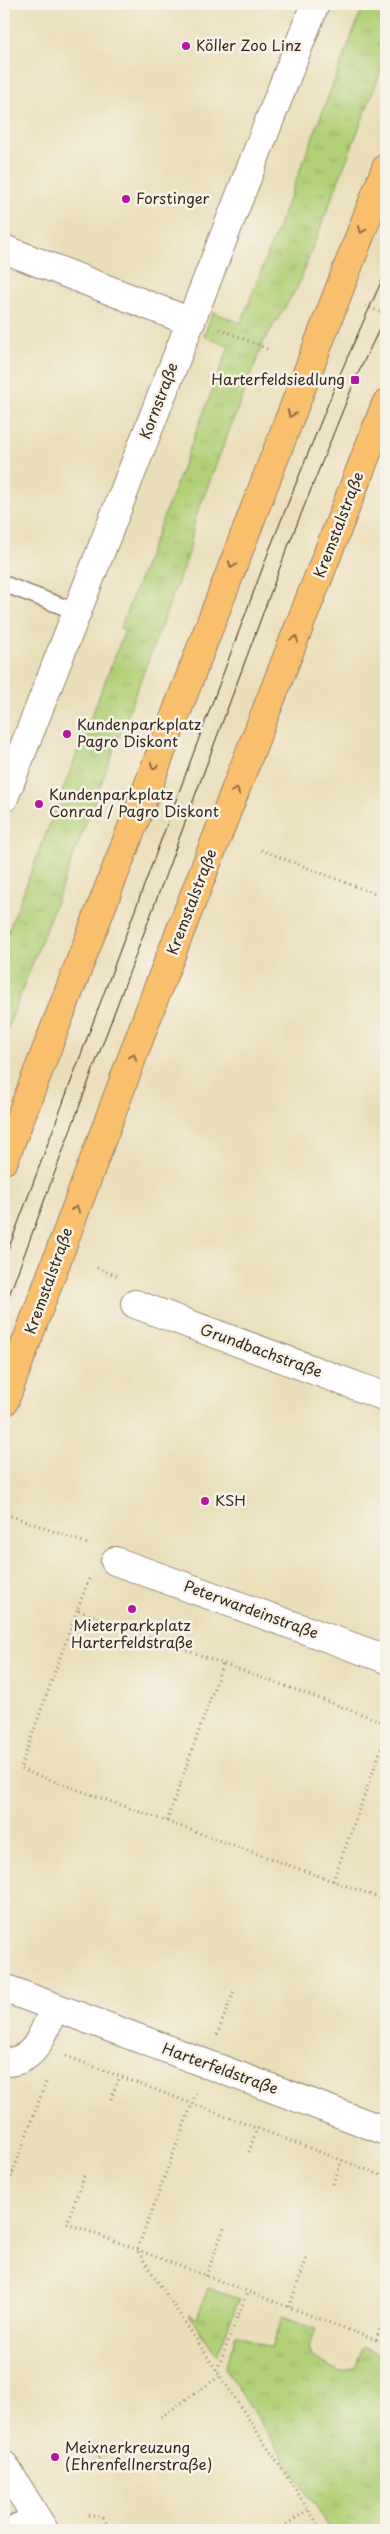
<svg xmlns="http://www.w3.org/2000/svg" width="390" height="2534" viewBox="0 0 390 2534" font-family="'Playpen Sans',sans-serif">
<defs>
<pattern id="grass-tufts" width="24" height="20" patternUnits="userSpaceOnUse" patternTransform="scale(1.25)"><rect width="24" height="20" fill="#b1d077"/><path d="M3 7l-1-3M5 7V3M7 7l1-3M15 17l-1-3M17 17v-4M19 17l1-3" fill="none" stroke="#99b366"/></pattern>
</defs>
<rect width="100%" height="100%" fill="#f7f3e8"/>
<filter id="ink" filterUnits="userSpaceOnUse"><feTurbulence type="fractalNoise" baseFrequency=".02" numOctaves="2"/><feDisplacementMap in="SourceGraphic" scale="10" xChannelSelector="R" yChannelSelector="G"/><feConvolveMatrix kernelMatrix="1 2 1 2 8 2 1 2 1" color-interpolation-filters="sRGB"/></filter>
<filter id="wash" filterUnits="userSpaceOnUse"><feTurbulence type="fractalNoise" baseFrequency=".0096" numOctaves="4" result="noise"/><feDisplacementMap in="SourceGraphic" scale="20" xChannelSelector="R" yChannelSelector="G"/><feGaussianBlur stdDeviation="1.12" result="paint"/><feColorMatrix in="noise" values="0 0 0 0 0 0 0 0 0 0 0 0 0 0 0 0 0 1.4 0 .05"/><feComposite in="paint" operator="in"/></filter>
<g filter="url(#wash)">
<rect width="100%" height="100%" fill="#eadeba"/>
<g fill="url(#grass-tufts)" stroke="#767d4a">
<path d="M 364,4 L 386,4 L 386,58 L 297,288 L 264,341 L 195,519 L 189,553 L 4,1038 L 4,942 L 121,640 L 125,631 L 120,629 L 229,347 L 204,336 L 213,312 L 241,323 Z"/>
<path d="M 208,2288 L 239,2299 L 217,2355 L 189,2315 L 197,2318 Z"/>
<path d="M 283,2316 L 316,2329 L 309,2347 L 312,2357 L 340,2372 L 355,2367 L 363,2347 L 386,2357 L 386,2507 L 377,2530 L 331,2530 L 225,2369 L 236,2334 L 272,2348 Z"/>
</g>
</g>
<g filter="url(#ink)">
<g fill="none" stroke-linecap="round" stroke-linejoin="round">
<defs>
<g id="lane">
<path d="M 4,584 L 77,612"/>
<path d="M 4,2530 L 32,2512"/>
</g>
<g id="street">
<path d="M 4,249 L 191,322"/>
<path d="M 4,798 L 315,4"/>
<path d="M 135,1304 L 386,1397"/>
<path d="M 115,1561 L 386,1659"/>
<path d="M 4,1988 L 386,2131"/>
<path d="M 4,2062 C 36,2063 44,2032 54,2007"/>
<path d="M 4,2465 L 44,2530"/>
</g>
<g id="primary">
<path d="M 4,1160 L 386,168"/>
<path d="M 4,1402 L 158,988 L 386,404"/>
</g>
</defs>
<use href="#lane" stroke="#92846c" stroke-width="18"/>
<use href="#street" stroke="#92846c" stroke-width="30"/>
<use href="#primary" stroke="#92846c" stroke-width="30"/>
<g stroke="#92846c" stroke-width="3" stroke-dasharray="1 4" stroke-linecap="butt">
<path d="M 365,306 L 386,314"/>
<path d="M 220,329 L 270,350"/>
<path d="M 261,850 L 386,898"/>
<path d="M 97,1268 L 120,1277"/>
<path d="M 6,1514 L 88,1544"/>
<path d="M 89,1579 L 77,1610 L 386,1723"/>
<path d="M 77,1610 L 20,1769 L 386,1900"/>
<path d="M 167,1821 L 223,1663"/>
<path d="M 333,1881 L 386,1736"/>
<path d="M 217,2035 L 234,1991"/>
<path d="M 66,2056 L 386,2177"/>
<path d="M 196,2093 L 137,2250 L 322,2530"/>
<path d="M 111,2099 L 120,2076"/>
<path d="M 249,2152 L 257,2128"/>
<path d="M 84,2176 L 67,2223 L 386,2344"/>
<path d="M 333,2184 L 342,2160"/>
<path d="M 4,2196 L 46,2082"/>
<path d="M 206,2276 L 224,2228"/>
<path d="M 289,2307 L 307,2258"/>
<path d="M 376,2340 L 386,2311"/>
<path d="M 217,2370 L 247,2293"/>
<path d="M 161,2417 L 220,2376"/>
<path d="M 77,2471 L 107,2453"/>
<path d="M 88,2515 L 103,2518 L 111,2530"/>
<path d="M 278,2530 L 308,2510"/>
<path d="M 385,2530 L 386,2528"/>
</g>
<use href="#lane" stroke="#fff" stroke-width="15"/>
<use href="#street" stroke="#fff" stroke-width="28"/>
<use href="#primary" stroke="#f9bf6d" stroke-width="28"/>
<g stroke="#3b2a1e" stroke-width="1">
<path d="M 4,1261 L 270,548 L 340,374 L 386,271"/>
<path d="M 4,1309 L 285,554 L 355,380 L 386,315"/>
</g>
</g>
<defs><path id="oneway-chevron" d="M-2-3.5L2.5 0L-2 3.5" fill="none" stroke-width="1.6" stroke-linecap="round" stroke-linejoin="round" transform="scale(1.25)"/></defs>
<g stroke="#906d42">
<use href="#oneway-chevron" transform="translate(362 230) rotate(111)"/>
<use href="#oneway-chevron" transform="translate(291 414) rotate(111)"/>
<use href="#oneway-chevron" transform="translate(232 565) rotate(111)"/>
<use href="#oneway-chevron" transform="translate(295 639) rotate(-69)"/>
<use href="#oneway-chevron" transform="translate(154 766) rotate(111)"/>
<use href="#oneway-chevron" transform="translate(236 791) rotate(-69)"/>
<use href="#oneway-chevron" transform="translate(133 1057) rotate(-70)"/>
<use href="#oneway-chevron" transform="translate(76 1209) rotate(-70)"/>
</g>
</g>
<g fill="#b5179e" stroke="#f7f3e8" stroke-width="2">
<circle cx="186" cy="46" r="5"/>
<circle cx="126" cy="199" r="5"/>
<rect x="350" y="375" width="10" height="10" rx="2.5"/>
<circle cx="67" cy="734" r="5"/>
<circle cx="39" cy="804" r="5"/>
<circle cx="205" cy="1501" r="5"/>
<circle cx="132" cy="1609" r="5"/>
<circle cx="55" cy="2457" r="5"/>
</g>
<g text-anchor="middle" stroke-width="5" stroke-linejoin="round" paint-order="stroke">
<g font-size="15" fill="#3b2a1e" stroke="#f7f3e8" text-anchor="start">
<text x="196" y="51">Köller Zoo Linz</text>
<text x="136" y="204">Forstinger</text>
<text x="345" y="385" text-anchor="end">Harterfeldsiedlung</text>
<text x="77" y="730">Kundenparkplatz<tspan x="77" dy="17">Pagro Diskont</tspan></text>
<text x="49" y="800">Kundenparkplatz<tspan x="49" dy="17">Conrad / Pagro Diskont</tspan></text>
<text x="215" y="1506">KSH</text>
<text x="132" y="1631" text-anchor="middle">Mieterparkplatz<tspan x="132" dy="17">Harterfeldstraße</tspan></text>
<text x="65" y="2453">Meixnerkreuzung<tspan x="65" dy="17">(Ehrenfellnerstraße)</tspan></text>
</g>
<g font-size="15" fill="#3b2a1e" stroke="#f7f3e8">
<text transform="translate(159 401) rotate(-69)" y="5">Kornstraße</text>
<text transform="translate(339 525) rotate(-69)" y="5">Kremstalstraße</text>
<text transform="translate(192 902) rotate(-69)" y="5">Kremstalstraße</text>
<text transform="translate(49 1281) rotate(-70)" y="5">Kremstalstraße</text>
<text transform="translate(261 1351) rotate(20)" y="5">Grundbachstraße</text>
<text transform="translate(251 1610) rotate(20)" y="5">Peterwardeinstraße</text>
<text transform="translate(220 2069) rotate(20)" y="5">Harterfeldstraße</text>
</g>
</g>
<rect width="390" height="2534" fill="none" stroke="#f7f3e8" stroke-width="20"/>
</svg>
